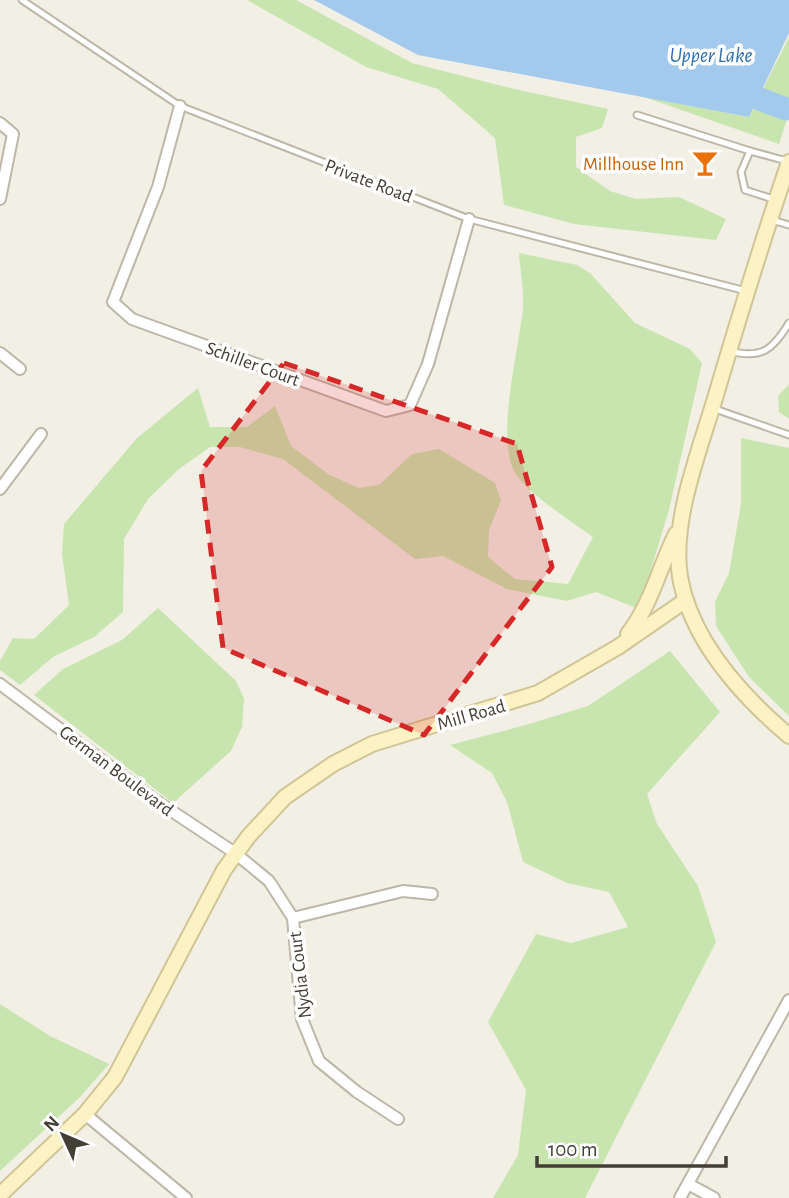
<svg xmlns="http://www.w3.org/2000/svg" width="789" height="1198" viewBox="0 0 789 1198" font-family="'Alegreya Sans',sans-serif">
<rect width="100%" height="100%" fill="#f2efe5"/>
<g fill="#c9e5af">
<path d="M 247,0 L 296,0 L 412,63 L 506,87 L 608,109 L 602,128 L 576,137 L 576,167 L 610,191 L 636,199 L 679,197 L 726,219 L 716,240 L 574,224 L 504,205 L 495,138 L 438,89 L 366,67 Z"/>
<path d="M 789,37 L 789,113 L 779,144 L 644,97 L 749,117 Z"/>
<path d="M 519,253 L 577,265 L 590,273 L 635,323 L 690,349 L 702,363 L 669,510 L 639,609 L 596,592 L 567,601 L 507,589 L 443,556 L 415,559 L 283,459 L 240,447 L 210,447 L 179,469 L 148,499 L 124,539 L 123,612 L 94,637 L 53,657 L 20,685 L 0,670 L 0,661 L 13,638 L 34,639 L 69,605 L 62,554 L 64,524 L 137,438 L 198,388 L 210,427 L 247,427 L 275,406 L 291,446 L 328,474 L 358,488 L 379,485 L 412,454 L 439,449 L 495,483 L 501,500 L 489,530 L 488,557 L 515,579 L 568,584 L 593,537 C 572,522 532,496 517,476 C 493,443 520,347 523,307 C 524,289 520,270 519,253 Z"/>
<path d="M 789,384 L 789,419 L 779,412 L 778,396 Z"/>
<path d="M 741,438 L 789,448 L 789,716 L 749,677 L 716,626 L 715,602 L 729,573 L 741,504 Z"/>
<path d="M 158,608 L 236,681 L 244,699 L 242,727 L 231,751 L 173,803 L 34,695 L 63,669 L 122,640 Z"/>
<path d="M 670,651 L 720,712 L 647,794 L 657,824 L 698,886 L 716,942 L 585,1198 L 493,1198 L 518,1155 L 526,1090 L 488,1022 L 536,934 L 571,943 L 628,927 L 609,892 L 567,883 L 523,862 L 507,802 L 492,773 L 450,745 L 522,726 L 588,706 Z"/>
<path d="M 0,1004 L 50,1036 L 109,1064 L 80,1097 L 0,1171 Z"/>
</g>
<path fill="#a3caed" d="M 314,0 L 789,0 L 789,33 L 749,117 L 418,55 Z"/>
<g fill="none" stroke-linecap="round" stroke-linejoin="round">
<path stroke="#a3caed" stroke-width="23" d="M 731,83 L 757,98 L 786,109"/>
<defs>
<g id="service">
<path d="M 22,0 L 180,106 L 469,219 L 746,291"/>
<path d="M 637,115 L 750,151"/>
<path d="M 776,200 L 745,190 L 741,172 L 750,151 L 787,161"/>
<path d="M 772,220 L 789,225"/>
<path d="M 729,351 C 761,359 772,351 789,323"/>
<path d="M 715,409 L 789,435"/>
</g>
<g id="minor">
<path d="M 180,106 L 158,187 L 113,302 L 132,319 L 386,411 L 410,405 L 428,364 L 469,219"/>
<path d="M 0,123 L 13,134 L 0,199"/>
<path d="M 0,353 L 20,369"/>
<path d="M 0,489 L 41,434"/>
<path d="M 0,684 L 152,798 L 235,853 L 269,881 L 293,918 L 302,1019 L 319,1061 L 357,1092 L 398,1119"/>
<path d="M 293,918 L 403,891 L 432,894"/>
<path d="M 85,1114 L 186,1198"/>
<path d="M 688,1184 L 714,1198"/>
<path d="M 680,1198 L 789,1000"/>
</g>
<g id="secondary">
<path d="M 789,162 C 763,239 739,317 716,395 C 700,450 671,520 680,577 C 691,640 742,696 789,736"/>
<path d="M 628,634 C 652,603 659,568 676,534"/>
<path d="M 0,1195 L 85,1114 L 115,1077 L 224,870 L 248,837 L 285,797 L 333,764 L 372,744 L 538,693 L 618,647 L 686,600"/>
</g>
</defs>
<use href="#service" stroke="#bdb7a8" stroke-width="9"/>
<use href="#minor" stroke="#bdb7a8" stroke-width="14"/>
<use href="#secondary" stroke="#d1c597" stroke-width="18"/>
<use href="#service" stroke="#fff" stroke-width="5"/>
<use href="#minor" stroke="#fff" stroke-width="10"/>
<use href="#secondary" stroke="#fcf3c5" stroke-width="14"/>
</g>
<path fill="#d62828" fill-opacity="0.2" stroke="#d62828" stroke-width="5" stroke-dasharray="14 9" stroke-linejoin="round" d="M 284,363 L 517,444 L 552,567 L 424,735 L 223,648 L 201,471 Z"/>
<defs>
<symbol id="bar-bare" viewBox="-9 -9 18 18"><path d="M-6-5H6L.8 .8V4.5H3.5V6h-7V4.5H-.8V.8Z" fill="#e8710a" stroke="#fff" stroke-width="2.5" paint-order="stroke"/></symbol>
</defs>
<g fill-rule="evenodd">
<use href="#bar-bare" x="686" y="144" width="38" height="38"/>
</g>
<g text-anchor="middle" stroke-width="7" stroke-linejoin="round" paint-order="stroke">
<g font-size="19" fill="#c56008" stroke="#fff" text-anchor="end">
<text x="684" y="170">Millhouse Inn</text>
</g>
<g font-size="19" fill="#443f35" stroke="#fff">
<text transform="translate(369 180) rotate(21)" y="7">Private Road</text>
<text transform="translate(253 363) rotate(20)" y="7">Schiller Court</text>
<text transform="translate(471 714) rotate(-16)" y="7">Mill Road</text>
<text transform="translate(117 770) rotate(37)" y="7">German Boulevard</text>
<text transform="translate(299 975) rotate(-97)" y="7">Nydia Court</text>
</g>
<g font-size="21" font-style="italic" fill="#3270ac" stroke="#fff">
<text x="711" y="62">Upper Lake</text>
</g>
</g>
<g transform="translate(63 1135) rotate(314)" stroke="#ffffff" stroke-width="5" paint-order="stroke">
<path d="M0-5L12 26L0 18L-12 26Z" fill="#443f35"/>
<text y="-10" font-size="19" font-weight="bold" text-anchor="middle" fill="#443f35">N</text>
</g>
<path d="M537 1156v10h189v-10" fill="none" stroke="#443f35" stroke-width="3.5"/>
<text x="548" y="1156" font-size="21" fill="#443f35" stroke="#ffffff" stroke-width="5" paint-order="stroke">100 m</text>
</svg>
